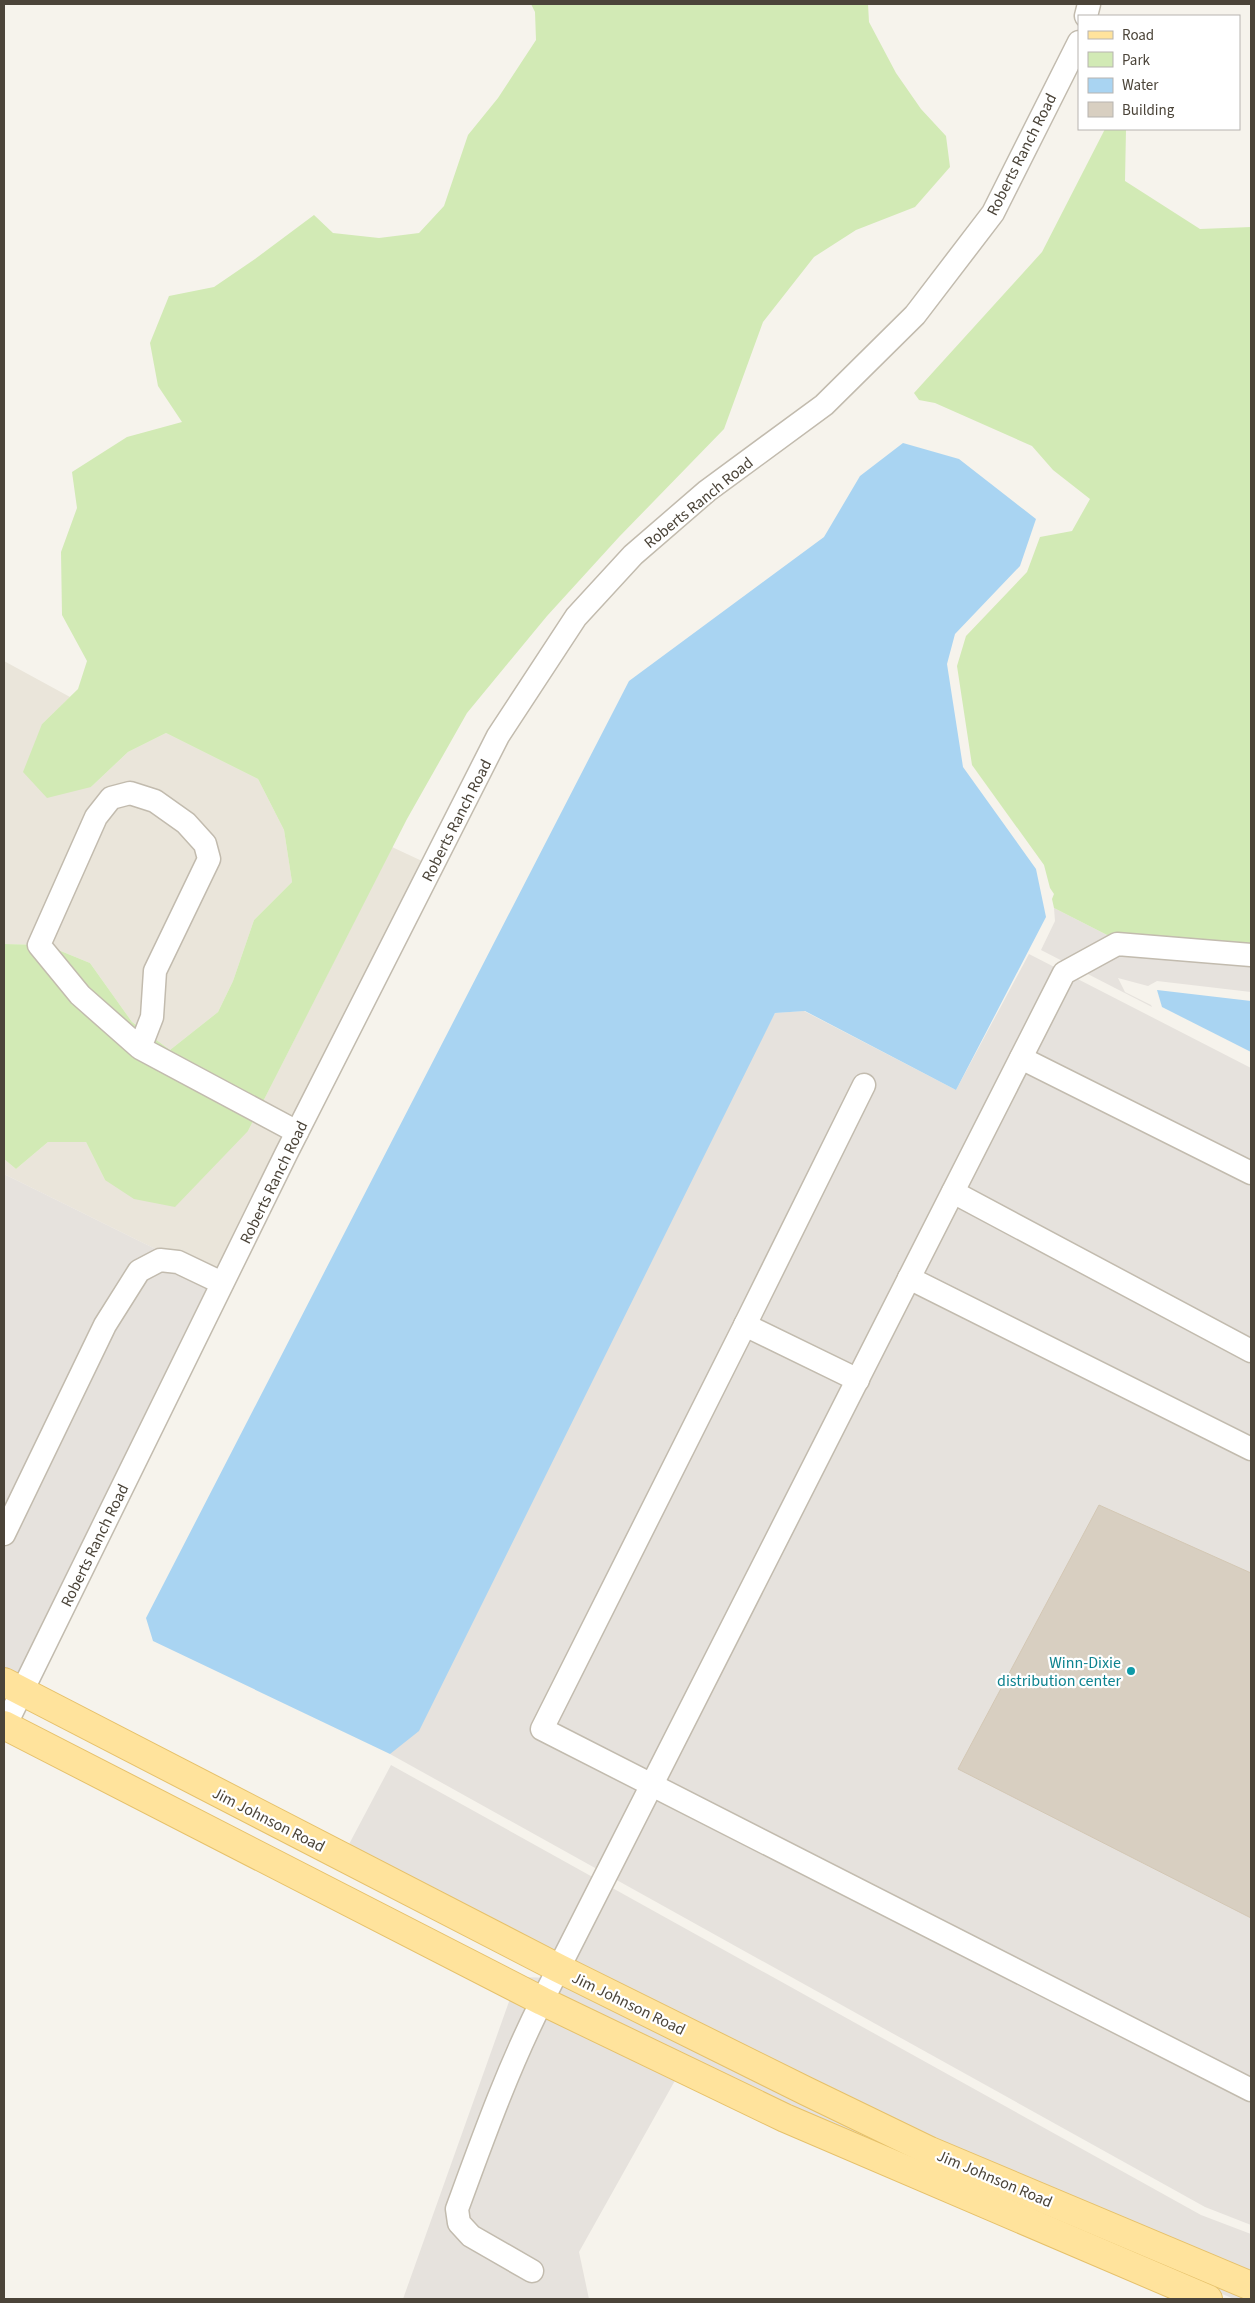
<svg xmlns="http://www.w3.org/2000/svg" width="1255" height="2303" viewBox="0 0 1255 2303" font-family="'Source Sans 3',sans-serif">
<rect width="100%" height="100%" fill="#f6f3ec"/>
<g fill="#eae5da">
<path d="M 4,661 L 70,697 L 42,724 L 91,787 L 128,752 L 166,733 L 258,779 L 284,830 L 292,882 L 254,920 L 233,981 L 218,1012 L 170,1050 L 132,1022 L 90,963 L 46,945 L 4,944 Z"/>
<path d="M 392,847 L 422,861 L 212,1277 L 4,1174 L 4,1159 L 16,1169 L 48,1142 L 86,1142 L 105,1180 L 248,1131 Z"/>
</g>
<g fill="#e6e2dd">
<path d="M 1054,908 L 1109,936 L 1251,944 L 1251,992 L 1157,981 L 1148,986 L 1118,978 L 1125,992 L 1151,1005 L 1152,1007 L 1041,950 L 1055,921 Z"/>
<path d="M 1029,954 L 1251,1068 L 1251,2225 L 1205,2207 L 390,1754 L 775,1013 L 804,1011 L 956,1090 Z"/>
<path d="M 4,1174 L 212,1277 L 16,1677 L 4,1671 Z"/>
<path d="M 391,1765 L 1201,2215 L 1251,2234 L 1251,2274 L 934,2142 L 347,1848 Z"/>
<path d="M 518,1977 L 556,1978 L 1251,2299 L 1234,2299 L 789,2109 Z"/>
<path d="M 511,1996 L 677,2077 L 579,2252 L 589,2299 L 403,2299 Z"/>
</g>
<g fill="#d2eab5">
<path d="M 531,4 L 868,4 L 869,22 L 896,73 L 921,109 L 946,136 L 950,167 L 915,207 L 856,230 L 814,257 L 763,322 L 724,429 L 619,537 L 547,616 L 467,713 L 407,819 L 248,1131 L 175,1207 L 134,1199 L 105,1180 L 86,1142 L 48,1142 L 16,1169 L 4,1159 L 4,944 L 46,945 L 90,963 L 132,1022 L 170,1050 L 218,1012 L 233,981 L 254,920 L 292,882 L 284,830 L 258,779 L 166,733 L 128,752 L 91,787 L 47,798 L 23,772 L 42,724 L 78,689 L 87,661 L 62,615 L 61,552 L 77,508 L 72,472 L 127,437 L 182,422 L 158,386 L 150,343 L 169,296 L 214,287 L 255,259 L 314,215 L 333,233 L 379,238 L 419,233 L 444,206 L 468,135 L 498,98 L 536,40 L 535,12 Z"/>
<path d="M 1105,129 L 1126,129 L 1125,181 L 1200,229 L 1251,227 L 1251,944 L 1109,936 L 1054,908 L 1052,899 L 1054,894 L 1050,888 L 1044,865 L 972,765 L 957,666 L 966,636 L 1027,572 L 1040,537 L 1072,531 L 1090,499 L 1053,470 L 1032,446 L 935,403 L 919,400 L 914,393 L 1042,252 Z"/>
</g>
<g fill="#a9d4f2">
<path d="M 903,443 L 959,459 L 1036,519 L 1020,566 L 955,634 L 947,664 L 963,767 L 1036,869 L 1046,917 L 956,1090 L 805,1011 L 775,1013 L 419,1731 L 390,1754 L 153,1641 L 146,1618 L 629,681 L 824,537 L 860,476 Z"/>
<path d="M 1157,990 L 1251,1001 L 1251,1052 L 1162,1007 Z"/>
</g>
<path fill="#d8cfc1" stroke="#d3c7b4" d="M 1099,1505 L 1251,1573 L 1251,1918 L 958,1769 Z"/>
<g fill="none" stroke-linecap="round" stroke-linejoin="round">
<defs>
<g id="minor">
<path d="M 1086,16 L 1089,4"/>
<path d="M 140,1048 L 80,995 L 39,945 L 96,817 L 111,798 L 130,793 L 155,801 L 186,823 L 205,844 L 209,859 L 155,971 L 152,1017 L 140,1048 L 297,1132"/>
<path d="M 1021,1058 L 1251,1173"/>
<path d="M 953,1192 L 1251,1351"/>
<path d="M 909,1278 L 1251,1449"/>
<path d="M 745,1325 L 864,1085"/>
<path d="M 858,1380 L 745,1325 L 542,1729 L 1251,2090"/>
<path d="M 4,1534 L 105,1325 L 139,1271 L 160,1260 L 178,1262 L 222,1283"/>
<path d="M 4,1728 L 286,1154 L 498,736 L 576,617 L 633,555 L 707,491 L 824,405 L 915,315 L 993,213 L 1079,42"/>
<path d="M 532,2271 L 471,2236 L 459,2223 L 457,2209 C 483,2138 508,2068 542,2001 L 1064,973 L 1117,944 L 1251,955"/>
</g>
<g id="major">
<path d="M 4,1682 L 558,1968 L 806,2091 L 930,2151 L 1251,2286"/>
<path d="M 4,1725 L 542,2001 L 785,2118 L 1208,2299"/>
</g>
</defs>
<use href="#minor" stroke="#c2bbae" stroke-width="25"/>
<use href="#major" stroke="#e6c16a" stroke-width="30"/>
<use href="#minor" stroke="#fff" stroke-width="22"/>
<use href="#major" stroke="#ffe39c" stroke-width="28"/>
</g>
<circle fill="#0f9aa8" stroke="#fff" stroke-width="2" cx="1131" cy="1671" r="5"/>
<g text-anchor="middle" stroke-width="4.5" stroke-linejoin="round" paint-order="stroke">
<g font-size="16" fill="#4b4439" stroke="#fff">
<text transform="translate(1021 154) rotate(-63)" y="6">Roberts Ranch Road</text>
<text transform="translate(698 502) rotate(-39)" y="6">Roberts Ranch Road</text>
<text transform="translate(456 820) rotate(-63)" y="6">Roberts Ranch Road</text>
<text transform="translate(273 1182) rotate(-64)" y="6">Roberts Ranch Road</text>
<text transform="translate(94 1545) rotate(-64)" y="6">Roberts Ranch Road</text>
<text transform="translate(269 1819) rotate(27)" y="6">Jim Johnson Road</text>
<text transform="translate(629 2003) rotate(26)" y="6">Jim Johnson Road</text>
<text transform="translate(995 2178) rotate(23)" y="6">Jim Johnson Road</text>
</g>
<g font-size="16" fill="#0d838f" stroke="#fff" text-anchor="end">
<text x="1121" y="1668">Winn-Dixie<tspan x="1121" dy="18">distribution center</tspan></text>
</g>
</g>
<rect width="1255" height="2303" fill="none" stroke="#4b4439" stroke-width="10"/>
<rect x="1078" y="15" width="162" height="115" fill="#ffffff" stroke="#b7b4b0"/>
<rect x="1088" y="31" width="25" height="8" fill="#ffe39c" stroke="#b7b4b0"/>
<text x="1122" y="40" font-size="15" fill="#4b4439">Road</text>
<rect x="1088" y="52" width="25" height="15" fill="#d2eab5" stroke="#b7b4b0"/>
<text x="1122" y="65" font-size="15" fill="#4b4439">Park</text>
<rect x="1088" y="78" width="25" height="15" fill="#a9d4f2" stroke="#b7b4b0"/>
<text x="1122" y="90" font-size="15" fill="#4b4439">Water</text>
<rect x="1088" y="102" width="25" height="15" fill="#d8cfc1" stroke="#b7b4b0"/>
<text x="1122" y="115" font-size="15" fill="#4b4439">Building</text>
</svg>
